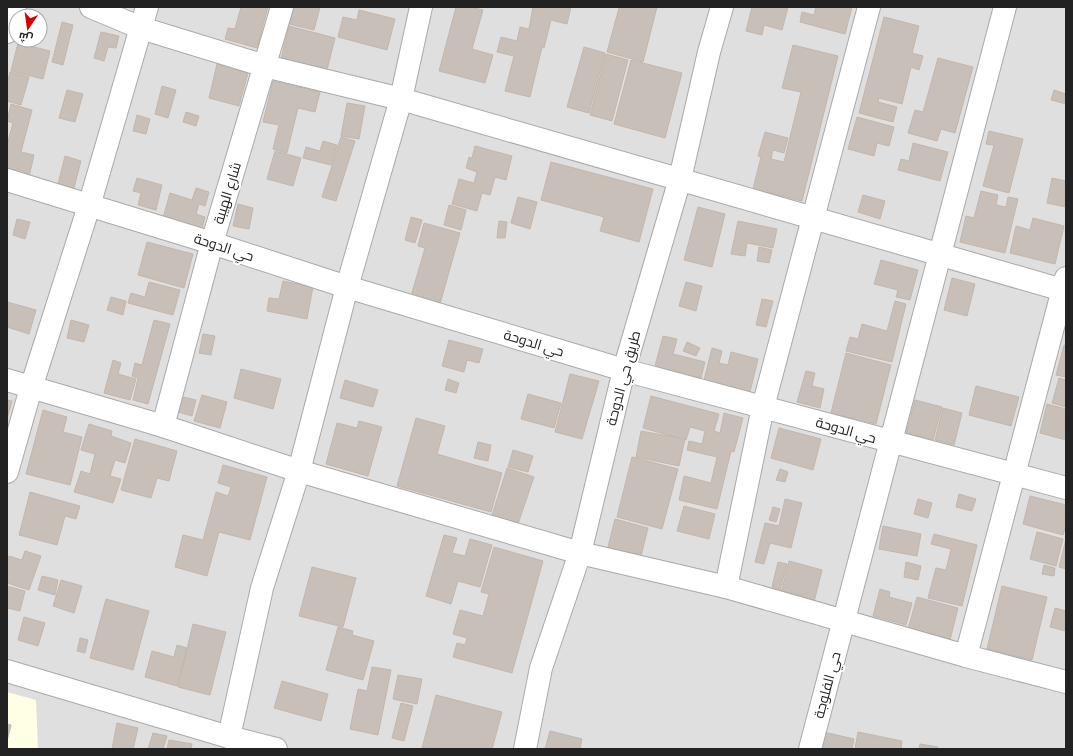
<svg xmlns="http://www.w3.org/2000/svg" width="1073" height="756" viewBox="0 0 1073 756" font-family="'Public Sans',Cairo,sans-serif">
<rect width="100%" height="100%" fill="#f2efe9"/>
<path fill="#e0dfdf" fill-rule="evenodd" d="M 7,7 L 1066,7 L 1066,749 L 7,749 ZM 16,16 L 40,16 L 40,40 L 16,40 Z"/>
<path fill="#ffffe5" d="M 7,692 L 36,700 L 38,749 L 7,749 Z"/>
<g fill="#c7bfb8" stroke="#c4b6ab">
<path d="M 241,7 L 268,7 L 257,48 L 225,39 L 228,28 L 235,29 Z"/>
<path d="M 294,7 L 320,7 L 314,30 L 289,24 Z"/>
<path d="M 456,7 L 471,7 L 483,10 L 472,49 L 493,55 L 485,83 L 439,71 Z"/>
<path d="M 533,7 L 571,7 L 567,24 L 551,20 L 544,48 L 542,47 L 530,97 L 505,91 L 514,56 L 497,52 L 501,37 L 517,41 L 520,27 L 529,29 Z"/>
<path d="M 616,7 L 657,7 L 643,62 L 607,52 L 619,8 Z"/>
<path d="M 752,7 L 788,7 L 782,30 L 764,25 L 762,35 L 746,31 Z"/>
<path d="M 816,7 L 852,7 L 845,34 L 800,22 L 802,12 L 814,15 Z"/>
<path d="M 359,10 L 395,19 L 387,50 L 338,37 L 343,17 L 357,20 Z"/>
<path d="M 884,17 L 919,26 L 912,53 L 923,56 L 919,70 L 911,67 L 902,104 L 879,98 L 878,102 L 897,107 L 893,122 L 859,113 Z"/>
<path d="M 62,22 L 73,25 L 63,65 L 52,62 Z"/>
<path d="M 289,26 L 335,38 L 327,70 L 281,59 Z"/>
<path d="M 101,32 L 119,36 L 116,48 L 108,47 L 104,61 L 94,58 Z"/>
<path d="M 18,43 L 50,51 L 43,79 L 11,71 Z"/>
<path d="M 793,45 L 838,56 L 802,201 L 753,189 L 761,157 L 758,156 L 765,132 L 788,138 L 784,153 L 773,150 L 771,159 L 784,162 L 801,92 L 782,88 Z"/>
<path d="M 584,47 L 605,53 L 589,113 L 567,107 Z"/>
<path d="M 606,54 L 628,60 L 612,121 L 590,115 Z"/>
<path d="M 938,58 L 973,67 L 955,133 L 941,129 L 937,141 L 908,133 L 915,110 L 923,112 Z"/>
<path d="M 631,60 L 682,73 L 665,138 L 614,124 Z"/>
<path d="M 217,64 L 248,73 L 239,106 L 209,98 Z"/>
<path d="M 10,72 L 29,77 L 21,105 L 7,101 L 7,84 Z"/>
<path d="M 273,81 L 320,92 L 315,112 L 298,108 L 287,153 L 273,149 L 279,125 L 263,122 Z"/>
<path d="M 162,86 L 176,90 L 168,118 L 155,114 Z"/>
<path d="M 67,90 L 83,94 L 75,122 L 59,118 Z"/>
<path d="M 1054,90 L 1066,94 L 1066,104 L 1051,100 Z"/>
<path d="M 347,103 L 365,106 L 359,139 L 341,136 Z"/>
<path d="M 11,104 L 32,110 L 21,152 L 34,155 L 29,177 L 7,171 L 7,145 L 13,123 L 7,121 Z"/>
<path d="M 186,112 L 199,116 L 196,126 L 183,122 Z"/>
<path d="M 137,115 L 150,119 L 146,134 L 133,131 Z"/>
<path d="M 857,117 L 894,127 L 889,146 L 877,143 L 874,156 L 848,149 Z"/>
<path d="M 989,131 L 1023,139 L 1009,193 L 983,186 L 994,145 L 986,144 Z"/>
<path d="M 341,137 L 355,141 L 336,201 L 322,197 Z"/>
<path d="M 323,141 L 337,145 L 331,165 L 303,158 L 306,147 L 320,151 Z"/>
<path d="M 913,143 L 948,152 L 940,181 L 898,170 L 901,159 L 909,161 Z"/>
<path d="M 475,146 L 512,156 L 506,180 L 495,177 L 490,195 L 482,193 L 477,211 L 452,204 L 459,179 L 474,183 L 477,172 L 466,168 L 469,157 L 472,158 Z"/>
<path d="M 275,151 L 301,158 L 293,186 L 267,179 Z"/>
<path d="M 65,156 L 81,161 L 74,188 L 58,184 Z"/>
<path d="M 551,162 L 653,189 L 639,242 L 600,231 L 604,217 L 541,200 Z"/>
<path d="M 137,178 L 162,185 L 156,210 L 138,205 L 141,193 L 133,191 Z"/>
<path d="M 1052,178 L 1066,181 L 1066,207 L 1047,203 Z"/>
<path d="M 196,188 L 209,192 L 205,206 L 199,204 L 196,214 L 205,217 L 202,229 L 163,218 L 170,193 L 192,200 Z"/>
<path d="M 981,191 L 998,195 L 996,205 L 1006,207 L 1008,197 L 1018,199 L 1005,253 L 960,242 L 966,216 L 974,218 Z"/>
<path d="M 863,195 L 885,201 L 880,219 L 858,212 Z"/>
<path d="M 518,197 L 537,202 L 530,229 L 511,223 Z"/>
<path d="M 238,204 L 253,208 L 249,229 L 233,226 Z"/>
<path d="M 449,205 L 466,210 L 461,230 L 444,225 Z"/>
<path d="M 698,207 L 725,214 L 712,267 L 684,260 Z"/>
<path d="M 411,217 L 422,220 L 415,243 L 405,240 Z"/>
<path d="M 1033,218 L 1064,226 L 1055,264 L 1010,253 L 1016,226 L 1030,230 Z"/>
<path d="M 17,219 L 30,222 L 25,239 L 13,235 Z"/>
<path d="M 499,221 L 507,222 L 505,238 L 497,238 Z"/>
<path d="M 738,221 L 777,229 L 773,248 L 747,243 L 745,256 L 731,254 Z"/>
<path d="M 424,223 L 460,233 L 440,304 L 411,296 L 425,248 L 418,246 Z"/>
<path d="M 147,242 L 193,254 L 184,288 L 138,275 Z"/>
<path d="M 759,247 L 772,250 L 769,263 L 757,261 Z"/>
<path d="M 881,260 L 918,270 L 910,300 L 896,297 L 898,290 L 874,284 Z"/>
<path d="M 952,278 L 975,284 L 967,316 L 944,310 Z"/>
<path d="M 283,281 L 313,287 L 307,319 L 267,311 L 269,298 L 279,299 Z"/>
<path d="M 149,282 L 180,290 L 173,315 L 128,303 L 131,293 L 145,297 Z"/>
<path d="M 686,282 L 702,286 L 696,311 L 679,306 Z"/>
<path d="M 111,297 L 126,301 L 123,315 L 107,310 Z"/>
<path d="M 762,299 L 773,301 L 766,327 L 756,325 Z"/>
<path d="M 895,301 L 906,304 L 892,362 L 846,351 L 850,337 L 858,339 L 862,324 L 887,331 Z"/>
<path d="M 7,302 L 36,310 L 29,334 L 7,327 Z"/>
<path d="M 71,320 L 89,325 L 84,342 L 67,338 Z"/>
<path d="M 154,320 L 170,324 L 148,404 L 133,400 L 138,378 L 132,376 L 135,363 L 142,365 Z"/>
<path d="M 203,334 L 215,336 L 211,355 L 199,353 Z"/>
<path d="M 663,336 L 677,339 L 673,354 L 705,362 L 701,378 L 655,366 Z"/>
<path d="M 449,340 L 483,349 L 479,363 L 467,360 L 464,372 L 442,366 Z"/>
<path d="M 687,342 L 700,348 L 696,356 L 683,351 Z"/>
<path d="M 1064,345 L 1066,346 L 1066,377 L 1056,375 Z"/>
<path d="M 712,348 L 722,351 L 719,363 L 728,365 L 731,352 L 758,359 L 750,392 L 704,380 Z"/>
<path d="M 846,353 L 891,365 L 876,424 L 831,413 Z"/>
<path d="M 113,360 L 121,363 L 118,374 L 136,379 L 130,400 L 104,393 Z"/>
<path d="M 241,369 L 281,379 L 273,409 L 234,398 Z"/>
<path d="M 806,371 L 815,373 L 812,386 L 824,389 L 820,408 L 797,402 Z"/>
<path d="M 570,374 L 599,381 L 582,439 L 555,432 Z"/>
<path d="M 1059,378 L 1066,380 L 1066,407 L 1052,403 Z"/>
<path d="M 448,379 L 459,383 L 456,393 L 445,390 Z"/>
<path d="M 345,380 L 378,390 L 373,407 L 340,398 Z"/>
<path d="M 976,386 L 1019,397 L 1011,426 L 969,415 Z"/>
<path d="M 528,394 L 561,403 L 554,428 L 521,419 Z"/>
<path d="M 202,395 L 227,402 L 220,428 L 194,421 Z"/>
<path d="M 651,396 L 719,414 L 714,431 L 720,433 L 724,413 L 743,418 L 734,452 L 731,451 L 717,509 L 679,500 L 684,476 L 711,483 L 717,457 L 687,450 L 689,441 L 702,444 L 705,431 L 690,427 L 686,440 L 643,428 Z"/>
<path d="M 183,397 L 196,400 L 192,416 L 178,412 Z"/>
<path d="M 7,400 L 12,401 L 7,419 Z"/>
<path d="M 915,400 L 942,407 L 933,440 L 906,433 Z"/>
<path d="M 1047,404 L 1066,409 L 1066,440 L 1040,433 Z"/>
<path d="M 943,408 L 962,413 L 954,445 L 935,440 Z"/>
<path d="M 43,410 L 67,417 L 63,432 L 82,437 L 70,485 L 26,474 Z"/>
<path d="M 416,418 L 445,426 L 437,454 L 502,473 L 491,512 L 397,486 Z"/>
<path d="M 359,421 L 382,427 L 368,476 L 326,464 L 337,423 L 357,428 Z"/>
<path d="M 89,424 L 112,431 L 111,436 L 131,443 L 125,463 L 115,460 L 110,476 L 121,479 L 113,503 L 74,492 L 81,471 L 90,474 L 95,454 L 81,450 Z"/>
<path d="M 779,428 L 821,439 L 813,470 L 771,458 Z"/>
<path d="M 641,431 L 685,439 L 679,466 L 636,457 Z"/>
<path d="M 135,439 L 177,451 L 169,481 L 157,478 L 151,498 L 121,490 Z"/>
<path d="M 478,442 L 491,445 L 488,461 L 474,458 Z"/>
<path d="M 513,450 L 533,456 L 528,472 L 508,467 Z"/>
<path d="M 632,457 L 678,469 L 662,529 L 617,517 Z"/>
<path d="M 223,465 L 267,477 L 250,540 L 219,532 L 207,576 L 175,567 L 183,535 L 203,540 L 216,492 L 228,496 L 231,487 L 218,483 Z"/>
<path d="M 507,468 L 534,477 L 518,524 L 492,515 Z"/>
<path d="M 780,469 L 788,472 L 785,482 L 776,480 Z"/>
<path d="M 30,492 L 80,506 L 76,519 L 65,516 L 57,545 L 19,535 Z"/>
<path d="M 959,494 L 976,499 L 972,511 L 956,507 Z"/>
<path d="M 1030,496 L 1066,505 L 1066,525 L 1063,535 L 1023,524 Z"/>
<path d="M 785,499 L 802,503 L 791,548 L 770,543 L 764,564 L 755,562 L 765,523 L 779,526 Z"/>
<path d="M 918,499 L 932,503 L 928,518 L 914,514 Z"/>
<path d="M 684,506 L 715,514 L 709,539 L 677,531 Z"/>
<path d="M 773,507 L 780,509 L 776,522 L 769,520 Z"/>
<path d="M 615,519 L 648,528 L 640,560 L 607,551 Z"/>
<path d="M 883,526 L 921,534 L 917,556 L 879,549 Z"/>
<path d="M 1037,532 L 1063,539 L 1056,566 L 1030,559 Z"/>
<path d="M 934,534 L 977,545 L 962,606 L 928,598 L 936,568 L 946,570 L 951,549 L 931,544 Z"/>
<path d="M 444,535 L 457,538 L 452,553 L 465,556 L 470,539 L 492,545 L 480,587 L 458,581 L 451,604 L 426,596 Z"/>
<path d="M 1066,539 L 1066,569 L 1059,567 Z"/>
<path d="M 494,547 L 543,561 L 512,673 L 453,657 L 457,643 L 465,645 L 467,638 L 453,634 L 460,610 L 483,616 L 489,594 L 481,592 Z"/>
<path d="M 25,551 L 41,556 L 29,590 L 7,583 L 7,562 L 9,556 L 22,560 Z"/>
<path d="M 789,561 L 822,570 L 814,602 L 781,593 Z"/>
<path d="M 778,562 L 787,564 L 780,590 L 772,587 Z"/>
<path d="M 906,562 L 921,566 L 918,580 L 904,577 Z"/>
<path d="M 1044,565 L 1055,568 L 1054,576 L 1042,574 Z"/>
<path d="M 312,567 L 356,578 L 343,627 L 299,616 Z"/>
<path d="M 42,576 L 58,580 L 55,595 L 38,590 Z"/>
<path d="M 61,580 L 82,586 L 74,613 L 53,606 Z"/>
<path d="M 7,586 L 25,591 L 20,611 L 7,608 Z"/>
<path d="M 1002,586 L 1047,597 L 1032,660 L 987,649 Z"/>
<path d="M 880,589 L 890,592 L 889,597 L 912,603 L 906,625 L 873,616 Z"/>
<path d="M 917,597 L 958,608 L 950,640 L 908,629 Z"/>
<path d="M 106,599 L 149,611 L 133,670 L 90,658 Z"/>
<path d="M 1055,608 L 1066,611 L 1066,631 L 1050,627 Z"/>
<path d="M 24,617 L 45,623 L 38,646 L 18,640 Z"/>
<path d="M 193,624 L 226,632 L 210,695 L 178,687 Z"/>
<path d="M 338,627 L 353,631 L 352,635 L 374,641 L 363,680 L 326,670 Z"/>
<path d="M 80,638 L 88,640 L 85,653 L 77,651 Z"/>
<path d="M 177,645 L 187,648 L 177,686 L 145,677 L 152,651 L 174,657 Z"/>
<path d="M 372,667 L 391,670 L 378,735 L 350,729 L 358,689 L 367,691 Z"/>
<path d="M 398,675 L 422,679 L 417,704 L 393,699 Z"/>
<path d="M 282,681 L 328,694 L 321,721 L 274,708 Z"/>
<path d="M 436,695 L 502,712 L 492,749 L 422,748 Z"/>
<path d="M 401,703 L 413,706 L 404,741 L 392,738 Z"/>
<path d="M 117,723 L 138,728 L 133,749 L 112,749 Z"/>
<path d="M 7,724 L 11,725 L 7,741 Z"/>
<path d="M 550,731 L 582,739 L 580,749 L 545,749 Z"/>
<path d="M 824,732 L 854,739 L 852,749 L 820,749 Z"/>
<path d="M 858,732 L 902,741 L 901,749 L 855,749 Z"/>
<path d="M 153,733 L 167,736 L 163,749 L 148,749 Z"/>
<path d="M 169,740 L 192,744 L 191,749 L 167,749 Z"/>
<path d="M 920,744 L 938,747 L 937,749 L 919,749 Z"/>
</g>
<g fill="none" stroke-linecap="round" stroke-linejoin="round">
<defs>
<g id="minor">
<path d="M 91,7 L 141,28 L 265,66 L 401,99 L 1066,291"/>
<path d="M 7,32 L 15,7"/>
<path d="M 7,180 L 212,243 L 347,287 L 624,370 L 1066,488"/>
<path d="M 7,380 L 163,426 L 299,471 L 580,553 L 726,587 L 966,656 L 1066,682"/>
<path d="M 163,426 L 212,243 L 282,7"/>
<path d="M 7,472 L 31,388 L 89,206 L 147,7"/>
<path d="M 726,587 L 763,407 L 869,7"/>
<path d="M 966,656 L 1066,278"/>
<path d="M 7,671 L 229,737 L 276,749"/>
<path d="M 229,737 L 262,588 L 299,471 L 347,287 L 401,99 L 421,7"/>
<path d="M 525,749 L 541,668 L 580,553 L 624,370 L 680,179 L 709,52 L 722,7"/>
<path d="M 810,749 L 1005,7"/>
</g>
</defs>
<use href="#minor" stroke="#a9a9a9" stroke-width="24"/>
<use href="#minor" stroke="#fff" stroke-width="22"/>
</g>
<g text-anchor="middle" stroke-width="4" stroke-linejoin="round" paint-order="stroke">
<g font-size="14" fill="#222" stroke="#fff">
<text transform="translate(227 193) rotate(-73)" y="5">شارع الهيبة</text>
<text transform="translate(224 247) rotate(18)" y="5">حي الدوحة</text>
<text transform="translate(534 343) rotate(17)" y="5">حي الدوحة</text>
<text transform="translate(623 378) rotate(-75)" y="5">طريق حي الدوحة</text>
<text transform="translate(846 430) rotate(16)" y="5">حي الدوحة</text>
<text transform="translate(827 685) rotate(-75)" y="5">حي الفلوجة</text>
</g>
</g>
<rect width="1073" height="756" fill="none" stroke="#222222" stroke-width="16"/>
<g transform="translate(28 28) rotate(193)"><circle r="19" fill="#ffffff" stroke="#a7a7a7"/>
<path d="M0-3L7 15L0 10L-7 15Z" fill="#d40000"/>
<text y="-6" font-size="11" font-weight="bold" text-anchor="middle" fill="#222222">ش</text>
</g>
</svg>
